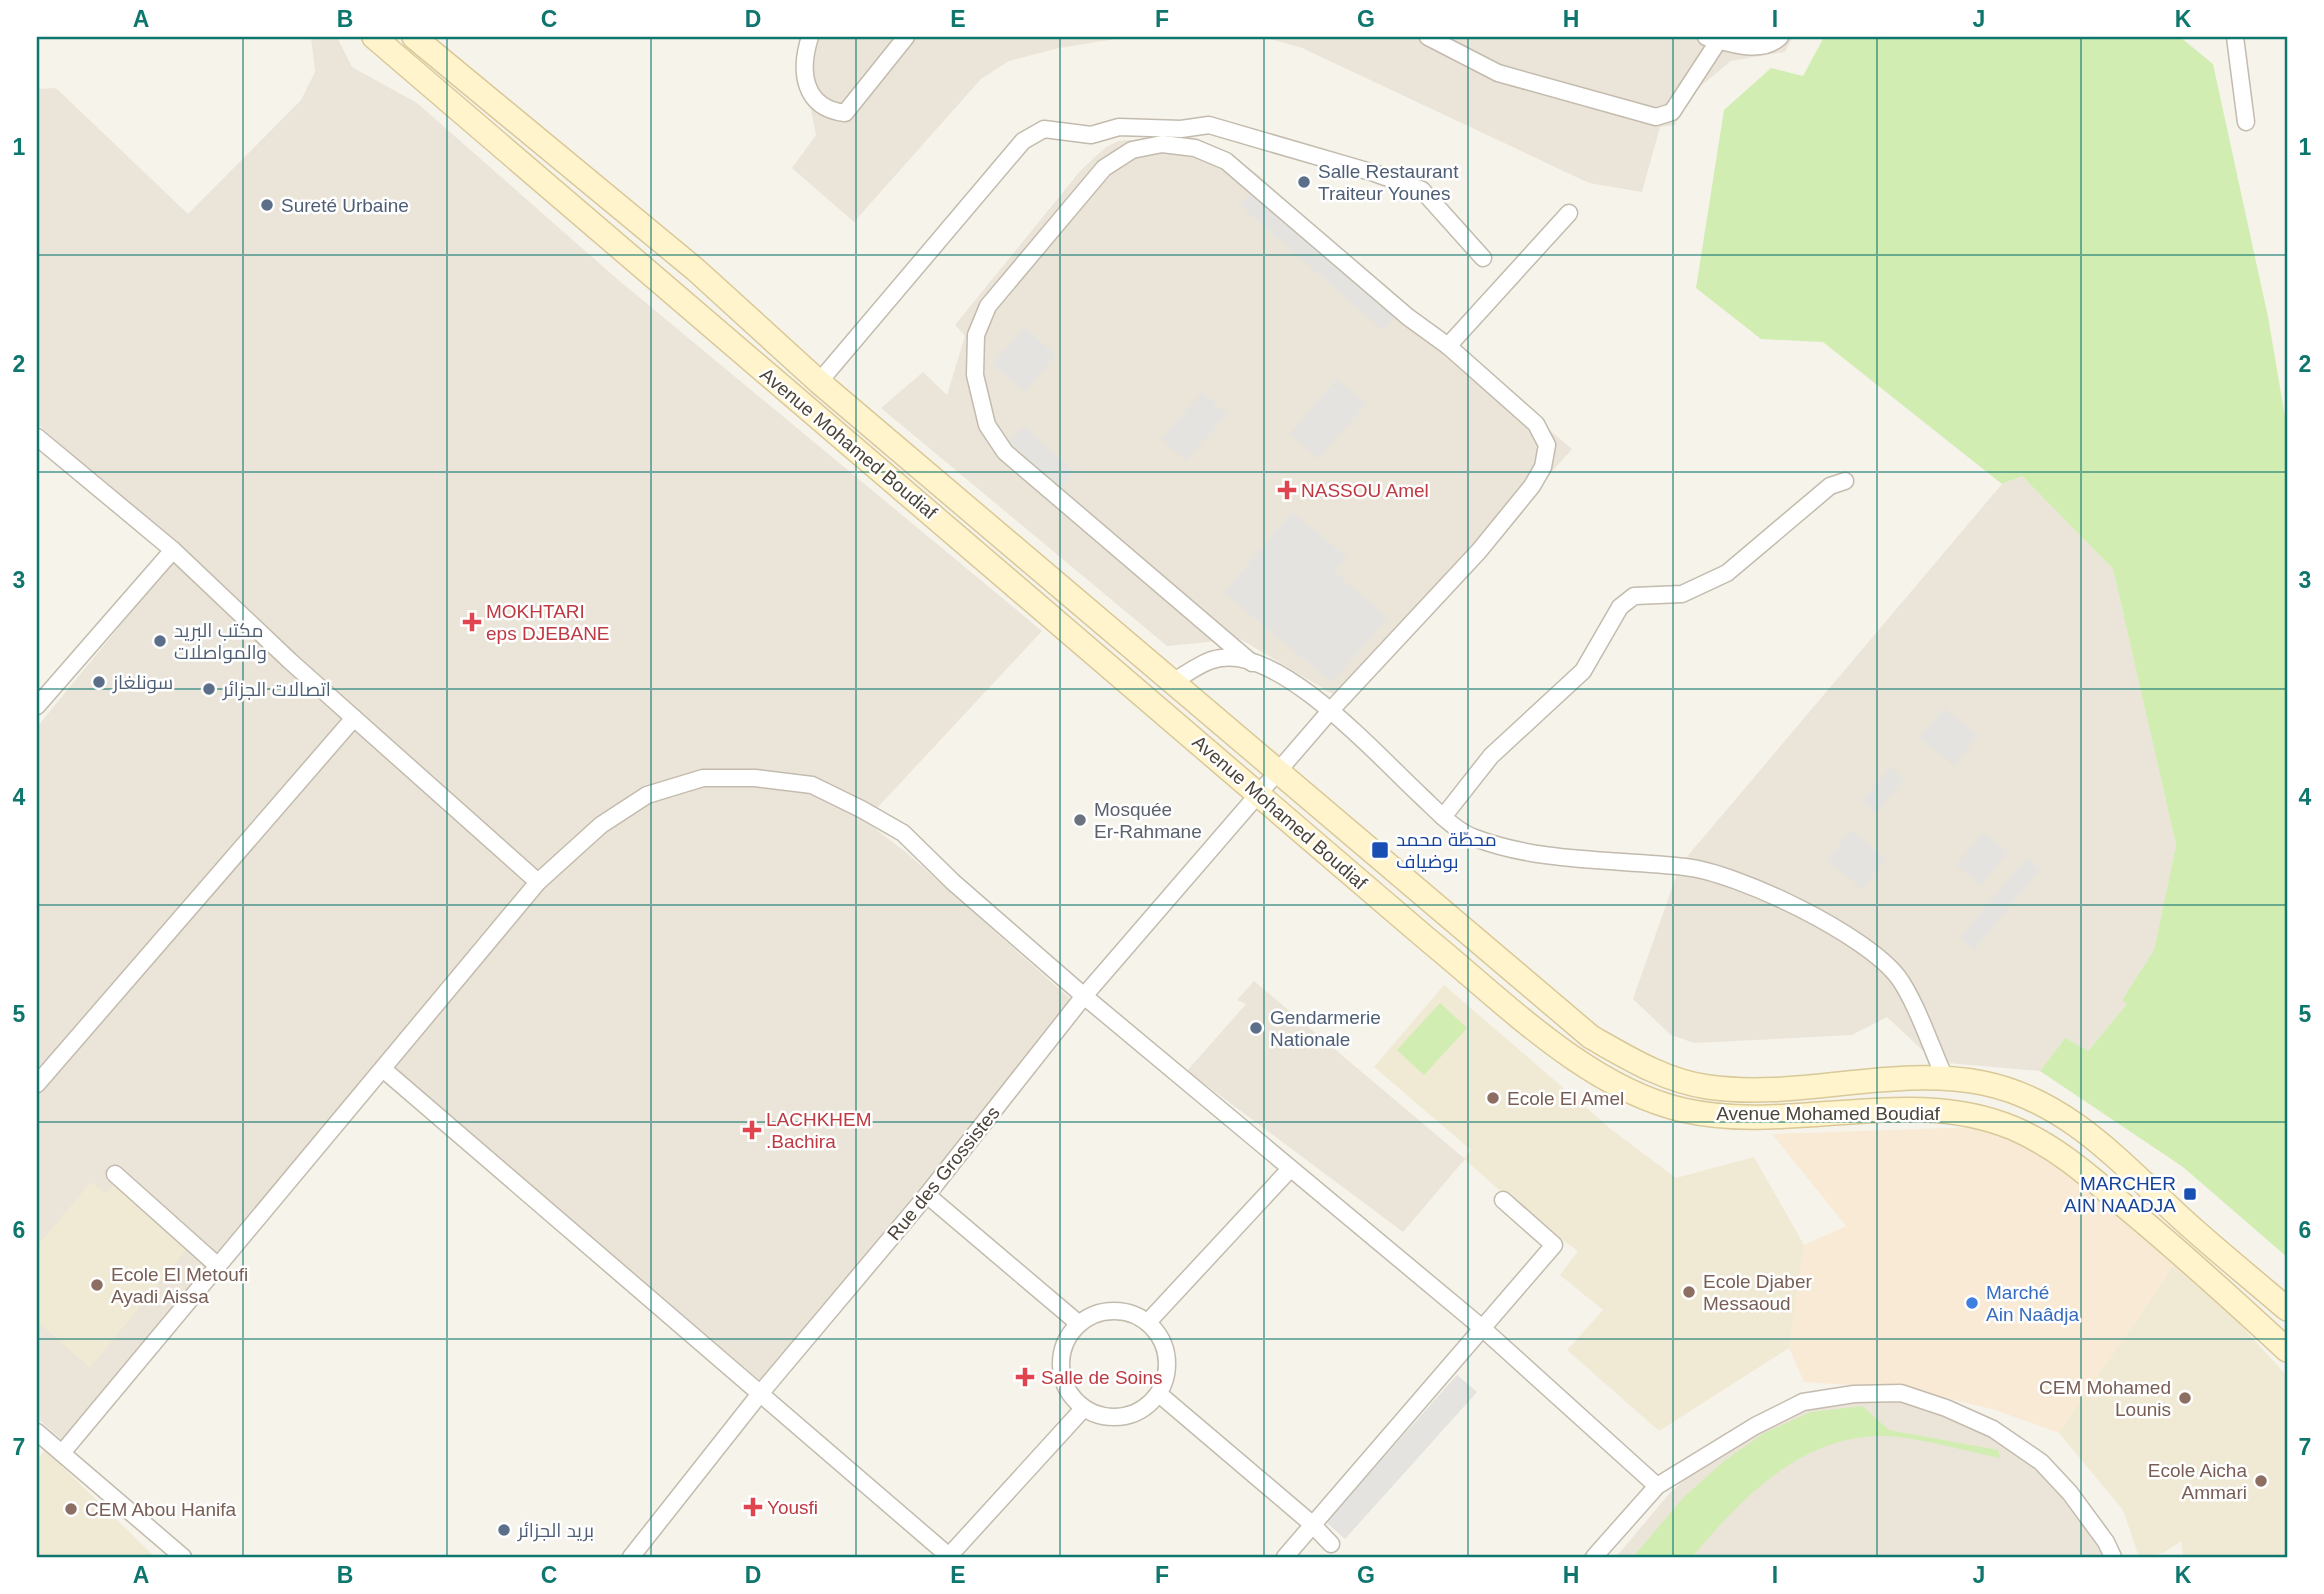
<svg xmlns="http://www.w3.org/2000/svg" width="2324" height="1594" viewBox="0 0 2324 1594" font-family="Helvetica,Cairo,sans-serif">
<rect width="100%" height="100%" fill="#f6f3eb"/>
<g fill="#ebe5d9">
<path d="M 311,37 L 337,37 L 352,67 L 417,103 L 616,278 L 1042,631 L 865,821 L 907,853 L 1076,1004 L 758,1388 L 391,1067 L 72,1449 L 37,1418 L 37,727 L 181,551 L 37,424 L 37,89 L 56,88 L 188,214 L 301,100 L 315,72 Z"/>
<path d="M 820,37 L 1128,37 L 1059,48 L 1009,61 L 981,79 L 854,222 L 792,168 L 816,135 L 806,87 Z"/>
<path d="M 1264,37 L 1793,37 L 1785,52 L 1731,61 L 1690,95 L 1675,125 L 1660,127 L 1642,192 L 1589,183 L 1302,48 Z"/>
<path d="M 1189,136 L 1231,154 L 1263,179 L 1340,256 L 1572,449 L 1346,702 L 1240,639 L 1167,646 L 881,408 L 923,372 L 947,395 L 965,336 L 955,325 L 1081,170 L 1106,147 L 1118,141 Z"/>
<path d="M 2022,476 L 2113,569 L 2176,845 L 2154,950 L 2122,1000 L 2128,1003 L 2087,1052 L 2065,1038 L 2040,1071 L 1935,1062 L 1887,1017 L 1852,1035 L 1694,1043 L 1671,1035 L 1633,999 L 1680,865 L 2002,484 Z"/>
<path d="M 1254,981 L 1465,1159 L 1403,1232 L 1187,1071 L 1246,1004 L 1237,1000 Z"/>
<path d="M 1901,1393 L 1946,1408 L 2041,1462 L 2113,1557 L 1616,1557 L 1669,1494 L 1716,1450 L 1803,1402 Z"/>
</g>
<path fill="#f9ead6" d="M 1978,1127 L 2024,1143 L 2068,1169 L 2179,1258 L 2059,1433 L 1995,1410 L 1911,1389 L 1804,1382 L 1789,1348 L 1804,1245 L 1846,1226 L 1772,1134 Z"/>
<g fill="#f0e9d4">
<path d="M 1444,985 L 1612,1130 L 1676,1178 L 1754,1157 L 1804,1245 L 1789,1348 L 1659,1431 L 1567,1350 L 1603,1310 L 1560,1275 L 1578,1251 L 1530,1217 L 1464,1159 L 1471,1150 L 1374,1067 Z"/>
<path d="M 91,1182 L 105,1193 L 114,1185 L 186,1250 L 90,1368 L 37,1321 L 37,1246 Z"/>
<path d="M 2179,1258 L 2287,1376 L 2287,1557 L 2183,1557 L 2181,1541 L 2163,1553 L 2139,1557 L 2123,1510 L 2059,1433 Z"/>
<path d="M 45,1450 L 155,1557 L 37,1557 L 37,1460 Z"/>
</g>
<g fill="#d1edb2">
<path d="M 1824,37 L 2180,37 L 2213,64 L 2268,317 L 2287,428 L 2287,1257 L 2183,1167 L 2040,1071 L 2065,1038 L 2088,1051 L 2127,1004 L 2122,1000 L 2154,950 L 2176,845 L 2113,569 L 2022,476 L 2002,484 L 1823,342 L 1761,339 L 1696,288 L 1724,110 L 1771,68 L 1803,76 Z"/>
<path d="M 1440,1003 L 1467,1028 L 1424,1075 L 1397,1050 Z"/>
<path d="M 1862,1406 L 1889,1430 L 1998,1450 L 2000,1458 C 1969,1452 1914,1436 1884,1436 C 1801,1435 1741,1499 1692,1557 L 1633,1557 L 1683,1498 L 1724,1461 L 1764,1433 L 1811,1412 Z"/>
</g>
<g fill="#e5e3df">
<path d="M 1251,192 L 1395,318 L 1383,331 L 1240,205 Z"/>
<path d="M 1024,327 L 1056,355 L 1025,392 L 992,364 Z"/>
<path d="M 1337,379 L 1366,404 L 1318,459 L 1289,434 Z"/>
<path d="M 1202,392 L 1227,414 L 1186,461 L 1161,439 Z"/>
<path d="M 1024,426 L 1075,472 L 1060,488 L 1009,442 Z"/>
<path d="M 1292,512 L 1347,557 L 1335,572 L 1387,618 L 1332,683 L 1224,593 Z"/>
<path d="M 1944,708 L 1978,736 L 1954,766 L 1919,738 Z"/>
<path d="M 1890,767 L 1904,779 L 1876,813 L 1862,801 Z"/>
<path d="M 1851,830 L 1886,859 L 1862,889 L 1827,860 Z"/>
<path d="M 1983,832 L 2008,852 L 1981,885 L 1956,865 Z"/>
<path d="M 2026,858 L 2040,869 L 1974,950 L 1960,938 Z"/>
<path d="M 1457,1375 L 1477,1392 L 1345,1539 L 1326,1522 Z"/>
</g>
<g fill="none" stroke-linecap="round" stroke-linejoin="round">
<defs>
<g id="street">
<path d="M 810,37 C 799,71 803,108 845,113 L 906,37"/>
<path d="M 1428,37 L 1498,73 L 1656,117 L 1672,112 L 1719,40"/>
<path d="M 1706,37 C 1729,43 1761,55 1780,37"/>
<path d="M 2235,37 L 2246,122"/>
<path d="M 819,382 L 1023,141 L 1044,129 L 1091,135 L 1119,127 L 1181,129 L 1209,125 L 1374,173 L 1422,190 L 1483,258"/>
<path d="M 37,437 L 173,550 L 290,661 L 538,882"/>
<path d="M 1252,663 L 1005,452 L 987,425 L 975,375 L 976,335 L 988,306 L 1104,168 L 1132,150 L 1162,144 L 1195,148 L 1226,161 L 1408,317 L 1448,346"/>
<path d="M 1174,681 C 1188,673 1204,660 1221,658 C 1283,649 1378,756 1421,796 C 1437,811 1455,831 1475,838 C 1541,863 1615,859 1685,867 C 1739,873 1865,934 1898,977 C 1916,1001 1932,1050 1945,1078"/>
<path d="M 37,706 L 173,550"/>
<path d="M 1443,817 L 1491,756 L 1583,671 L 1620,607 L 1634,596 L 1682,594 L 1727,573 L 1830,486 L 1845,481"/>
<path d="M 383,1069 L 950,1557"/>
<path d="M 37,1084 L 354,718"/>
<path d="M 115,1174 L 218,1266"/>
<path d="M 927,1195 L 1078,1323"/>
<circle cx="1114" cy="1364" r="53"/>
<path d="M 1148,1322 L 1290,1169"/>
<path d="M 1159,1394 L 1312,1524 L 1331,1544"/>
<path d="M 37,1432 L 183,1557"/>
<path d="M 62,1453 L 538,882 L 601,825 L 647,795 L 703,778 L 755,778 L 812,785 L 861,809 L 903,833 L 953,882 L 1084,996 L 1481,1327 L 1657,1486"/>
<path d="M 949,1556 L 1083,1409"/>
<path d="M 631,1557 L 759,1395 L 927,1195 L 1084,996 L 1330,711 L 1479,551 L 1532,486 L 1543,467 L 1547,445 L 1536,424 L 1448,346 L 1569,213"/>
<path d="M 1285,1557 L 1554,1245 L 1503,1200"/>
<path d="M 1594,1557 L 1657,1486 L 1755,1426 L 1803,1402 L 1854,1394 L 1901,1393 L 1946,1408 L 1993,1429 L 2041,1462 L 2070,1493 L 2106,1542 L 2113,1557"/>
</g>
<g id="secondary">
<path d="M 374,37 L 1427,939 C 1502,1000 1587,1088 1683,1110 C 1791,1135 1908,1084 2013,1128 C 2055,1146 2087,1174 2121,1203 C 2178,1250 2233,1300 2287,1350"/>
<path d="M 414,37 L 696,270 L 819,382 L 1591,1037 C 1628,1058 1665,1081 1708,1087 C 1800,1100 1892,1065 1983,1083 C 2067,1100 2122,1164 2182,1219 C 2216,1250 2252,1279 2287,1309"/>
</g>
</defs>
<use href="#street" stroke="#c3bbad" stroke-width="19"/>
<use href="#secondary" stroke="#d9c898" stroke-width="26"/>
<use href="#street" stroke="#fff" stroke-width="16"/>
<use href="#secondary" stroke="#fff4cc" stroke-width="23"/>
</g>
<path fill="none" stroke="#0f766e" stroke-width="2" stroke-opacity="0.55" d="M 243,37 L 243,1557M 447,37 L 447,1557M 651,37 L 651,1557M 856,37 L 856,1557M 1060,37 L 1060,1557M 1264,37 L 1264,1557M 1468,37 L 1468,1557M 1673,37 L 1673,1557M 1877,37 L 1877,1557M 2081,37 L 2081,1557M 37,255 L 2287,255M 37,472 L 2287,472M 37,689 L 2287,689M 37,905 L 2287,905M 37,1122 L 2287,1122M 37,1339 L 2287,1339"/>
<g fill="#5c6f8a" stroke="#fff" stroke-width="2.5">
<circle cx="1304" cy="182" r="7"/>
<circle cx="267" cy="205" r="7"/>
<circle cx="160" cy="641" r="7"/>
<circle cx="99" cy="682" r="7"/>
<circle cx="209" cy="689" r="7"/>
<circle cx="1256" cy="1028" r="7"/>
<circle cx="504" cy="1530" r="7"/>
</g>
<g fill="#e0444e" stroke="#fff" stroke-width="2.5">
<path d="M1283.5 479.5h7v7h7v7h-7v7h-7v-7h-7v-7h7z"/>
<path d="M468.5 611.5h7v7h7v7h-7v7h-7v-7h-7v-7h7z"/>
<path d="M748.5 1119.5h7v7h7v7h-7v7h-7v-7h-7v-7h7z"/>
<path d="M1021.5 1366.5h7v7h7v7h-7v7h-7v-7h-7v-7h7z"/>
<path d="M749.5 1496.5h7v7h7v7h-7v7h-7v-7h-7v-7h7z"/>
</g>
<circle fill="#6b7280" stroke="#fff" stroke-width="2.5" cx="1080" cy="820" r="7"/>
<g fill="#1a4fb4" stroke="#fff" stroke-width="2.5">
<rect x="1371" y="841" width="18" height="18" rx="3.5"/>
<rect x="2183" y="1187" width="14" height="14" rx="3.5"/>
</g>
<g fill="#8d6e63" stroke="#fff" stroke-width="2.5">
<circle cx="1493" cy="1098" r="7"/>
<circle cx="97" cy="1285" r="7"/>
<circle cx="1689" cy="1292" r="7"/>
<circle cx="2185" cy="1398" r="7"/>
<circle cx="2261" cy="1481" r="7"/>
<circle cx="71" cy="1509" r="7"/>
</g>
<circle fill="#3f7fe0" stroke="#fff" stroke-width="2.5" cx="1972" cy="1303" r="7"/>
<g text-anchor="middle" stroke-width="5" stroke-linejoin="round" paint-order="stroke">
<g font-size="19" fill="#4e5e75" stroke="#fff" text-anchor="start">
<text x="1318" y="178">Salle Restaurant<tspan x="1318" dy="22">Traiteur Younes</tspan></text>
<text x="281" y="212">Sureté Urbaine</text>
<text x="174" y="637">مكتب البريد<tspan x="174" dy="22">والمواصلات</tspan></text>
<text x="113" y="689">سونلغاز</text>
<text x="223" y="696">اتصالات الجزائر</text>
<text x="1270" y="1024">Gendarmerie<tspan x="1270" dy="22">Nationale</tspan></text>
<text x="518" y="1537">بريد الجزائر</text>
</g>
<g font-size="19" fill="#4c4438" stroke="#fff">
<text transform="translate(849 443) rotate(40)" y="7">Avenue Mohamed Boudiaf</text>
<text transform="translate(1280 812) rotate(41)" y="7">Avenue Mohamed Boudiaf</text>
<text x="1828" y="1120">Avenue Mohamed Boudiaf</text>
<text transform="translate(943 1173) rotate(-51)" y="7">Rue des Grossistes</text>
</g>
<g font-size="19" fill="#be3a42" stroke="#fff" text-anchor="start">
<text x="1301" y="497">NASSOU Amel</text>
<text x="486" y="618">MOKHTARI<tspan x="486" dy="22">eps DJEBANE</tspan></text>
<text x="766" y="1126">LACHKHEM<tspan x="766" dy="22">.Bachira</tspan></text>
<text x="1041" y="1384">Salle de Soins</text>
<text x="767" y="1514">Yousfi</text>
</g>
<g font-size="19" fill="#5b616d" stroke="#fff" text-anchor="start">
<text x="1094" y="816">Mosquée<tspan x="1094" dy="22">Er-Rahmane</tspan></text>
</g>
<g font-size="19" fill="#164399" stroke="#fff" text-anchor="start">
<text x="1396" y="846">محطّة محمد<tspan x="1396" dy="22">بوضياف</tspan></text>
<text x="2176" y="1190" text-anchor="end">MARCHER<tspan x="2176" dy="22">AIN NAADJA</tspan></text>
</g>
<g font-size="19" fill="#785e54" stroke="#fff" text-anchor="start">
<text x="1507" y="1105">Ecole El Amel</text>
<text x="111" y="1281">Ecole El Metoufi<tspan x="111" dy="22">Ayadi Aissa</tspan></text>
<text x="1703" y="1288">Ecole Djaber<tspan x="1703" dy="22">Messaoud</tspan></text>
<text x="2171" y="1394" text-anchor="end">CEM Mohamed<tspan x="2171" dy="22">Lounis</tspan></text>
<text x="2247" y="1477" text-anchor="end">Ecole Aicha<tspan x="2247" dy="22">Ammari</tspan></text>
<text x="85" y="1516">CEM Abou Hanifa</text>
</g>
<g font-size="19" fill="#366cbe" stroke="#fff" text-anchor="start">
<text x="1986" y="1299">Marché<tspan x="1986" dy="22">Ain Naâdja</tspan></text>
</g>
</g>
<rect width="2324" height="1594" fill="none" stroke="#ffffff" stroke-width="77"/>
<rect x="38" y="38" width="2248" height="1518" fill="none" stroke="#0f766e" stroke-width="2.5"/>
<g font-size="23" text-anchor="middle" font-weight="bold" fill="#0f766e">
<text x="141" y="27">A</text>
<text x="345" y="27">B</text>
<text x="549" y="27">C</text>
<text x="753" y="27">D</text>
<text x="958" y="27">E</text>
<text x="1162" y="27">F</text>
<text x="1366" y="27">G</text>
<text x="1571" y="27">H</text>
<text x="1775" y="27">I</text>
<text x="1979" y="27">J</text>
<text x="2183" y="27">K</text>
<text x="19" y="155">1</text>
<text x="2305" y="155">1</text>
<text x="19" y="372">2</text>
<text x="2305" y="372">2</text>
<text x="19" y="588">3</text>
<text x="2305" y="588">3</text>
<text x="19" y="805">4</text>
<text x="2305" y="805">4</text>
<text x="19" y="1022">5</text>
<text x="2305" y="1022">5</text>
<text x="19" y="1238">6</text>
<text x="2305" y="1238">6</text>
<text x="19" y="1455">7</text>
<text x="2305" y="1455">7</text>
<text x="141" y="1583">A</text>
<text x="345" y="1583">B</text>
<text x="549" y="1583">C</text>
<text x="753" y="1583">D</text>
<text x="958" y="1583">E</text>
<text x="1162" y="1583">F</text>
<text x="1366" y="1583">G</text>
<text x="1571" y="1583">H</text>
<text x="1775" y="1583">I</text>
<text x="1979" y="1583">J</text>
<text x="2183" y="1583">K</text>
</g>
</svg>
